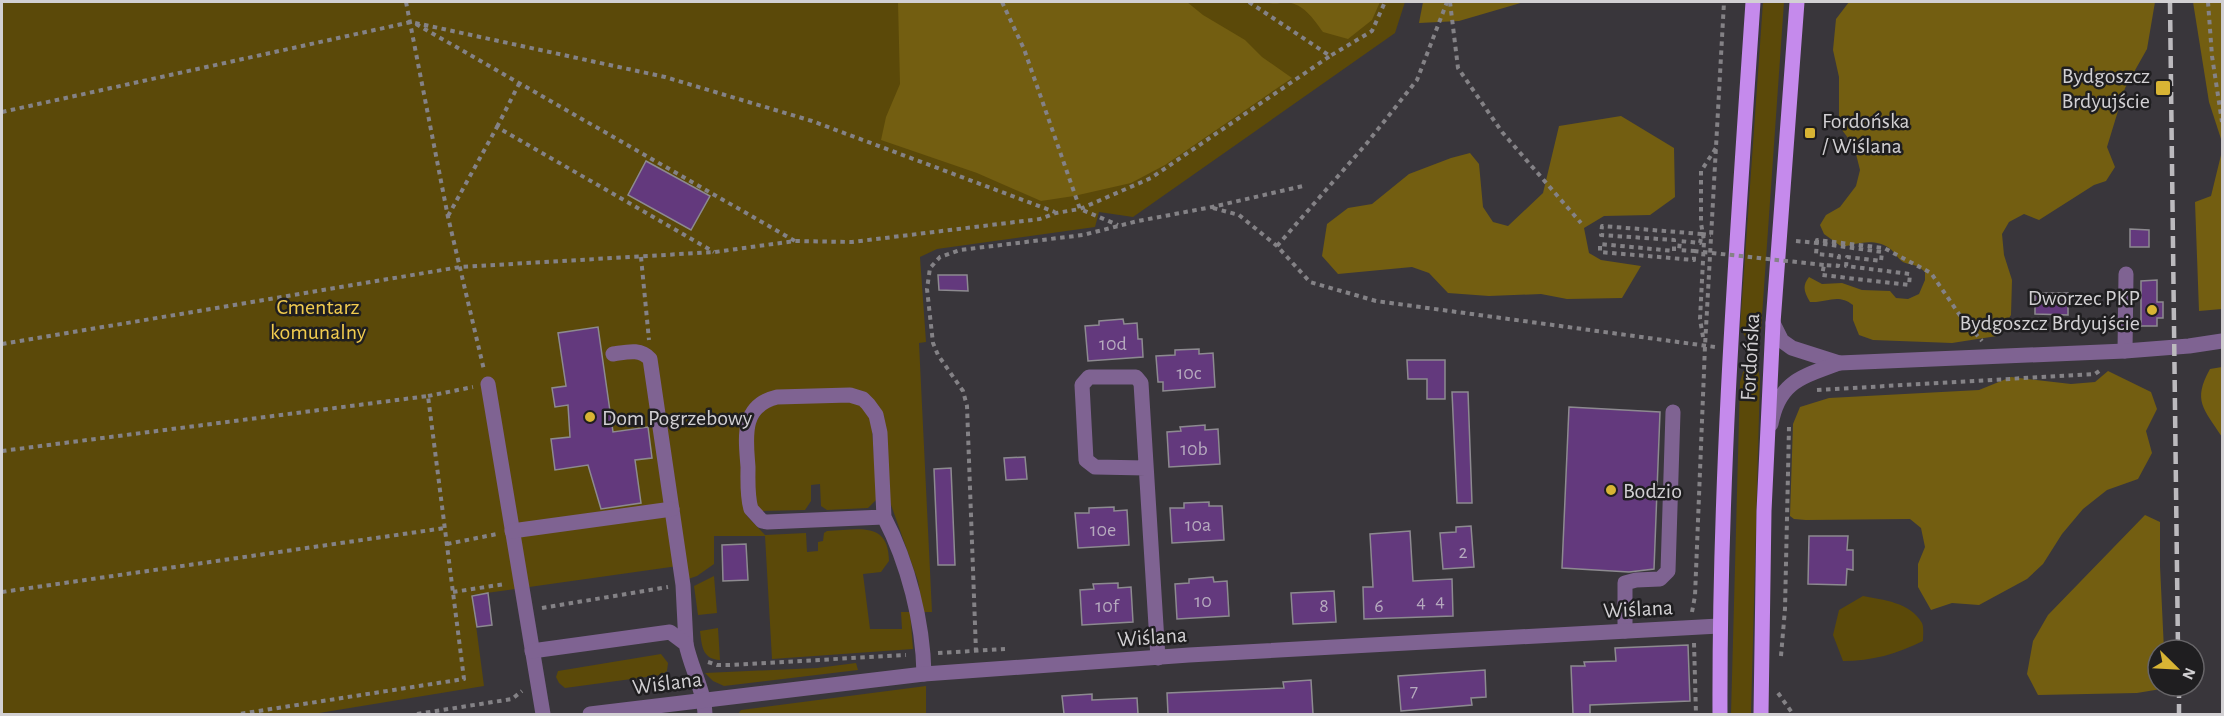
<svg xmlns="http://www.w3.org/2000/svg" width="2224" height="716" viewBox="0 0 2224 716" font-family="'Alegreya Sans',sans-serif">
<rect width="100%" height="100%" fill="#39363b"/>
<g fill="#5b4909">
<path d="M 2,2 L 1405,2 L 1395,33 L 1133,217 L 1099,212 L 1095,227 L 937,249 L 920,257 L 926,342 L 919,343 L 932,612 L 923,612 L 918,581 L 890,502 L 884,416 L 878,405 L 863,392 L 754,402 L 744,510 L 747,516 L 765,535 L 806,533 L 807,552 L 818,551 L 818,542 L 823,541 L 824,533 L 827,531 C 857,530 889,520 889,561 L 881,572 L 863,574 L 870,629 L 902,629 L 901,612 L 910,612 L 913,649 L 772,659 L 765,536 L 714,536 L 714,564 L 697,576 L 688,579 L 685,565 L 472,595 L 484,686 L 313,714 L 2,714 Z"/>
<path d="M 1763,2 L 1784,2 L 1761,330 L 1756,339 L 1752,342 L 1746,338 L 1740,328 Z"/>
<path d="M 1751,364 L 1758,369 L 1760,378 L 1751,714 L 1731,714 L 1740,382 L 1743,372 Z"/>
<path d="M 849,401 L 862,406 L 871,417 L 877,494 L 876,500 L 868,508 L 827,510 L 821,506 L 820,484 L 811,485 L 811,501 L 805,510 L 761,511 L 757,507 C 755,477 738,411 779,403 C 801,399 826,401 849,401 Z"/>
<path d="M 714,576 L 717,613 L 698,615 L 694,586 Z"/>
<path d="M 1863,596 C 1883,600 1910,602 1922,623 C 1924,627 1923,636 1923,641 C 1897,654 1872,661 1843,661 L 1833,635 L 1839,610 Z"/>
<path d="M 718,628 L 720,660 C 702,659 702,646 700,631 Z"/>
<path d="M 661,654 L 668,663 L 667,671 L 661,675 L 565,688 L 559,683 L 556,677 L 558,671 Z"/>
<path d="M 856,663 L 858,670 L 724,686 L 713,681 L 705,673 L 817,668 Z"/>
<path d="M 926,686 L 926,714 L 738,714 L 741,710 Z"/>
</g>
<g fill="#735e11">
<path d="M 898,2 L 1187,2 L 1203,15 L 1245,40 L 1262,57 L 1292,78 L 1165,165 L 1131,183 L 1074,196 L 1041,201 L 977,173 L 881,140 L 886,117 L 900,84 Z"/>
<path d="M 1267,2 L 1380,2 L 1372,20 L 1348,39 L 1323,32 C 1315,21 1305,6 1291,3 C 1283,1 1275,6 1267,2 Z"/>
<path d="M 1423,2 L 1524,2 L 1459,21 L 1419,23 Z"/>
<path d="M 1849,2 L 2155,2 L 2147,49 L 2125,88 L 2107,147 L 2115,167 L 2106,181 L 2094,185 L 2039,220 L 2024,214 L 2009,222 L 2002,234 L 2004,255 L 2012,280 L 2011,315 L 1997,336 L 1952,343 L 1873,340 L 1859,335 L 1853,320 L 1853,305 C 1837,293 1828,303 1810,302 C 1804,292 1802,286 1809,277 L 1822,284 L 1842,283 L 1862,290 L 1890,291 L 1896,298 L 1908,299 L 1919,294 L 1925,280 L 1925,272 C 1916,263 1913,266 1903,262 C 1897,258 1895,252 1889,248 C 1875,238 1857,243 1842,247 L 1824,234 L 1820,225 L 1826,215 L 1840,207 L 1856,186 L 1860,170 L 1854,146 L 1839,126 L 1839,77 L 1833,50 L 1836,19 Z"/>
<path d="M 2193,2 L 2222,2 L 2222,142 L 2209,102 Z"/>
<path d="M 1621,116 L 1674,148 L 1675,197 L 1650,215 L 1604,216 L 1584,228 L 1589,253 L 1601,260 L 1641,266 L 1622,298 L 1567,299 L 1541,294 L 1489,296 L 1448,293 L 1429,273 L 1412,267 L 1338,274 L 1322,256 L 1327,224 L 1348,208 L 1372,204 L 1409,174 L 1451,158 L 1470,153 L 1479,164 L 1483,207 L 1493,222 L 1508,226 L 1543,193 L 1559,126 Z"/>
<path d="M 2222,151 L 2222,309 L 2199,311 L 2195,202 L 2211,196 Z"/>
<path d="M 2222,367 L 2222,437 C 2204,409 2192,401 2210,369 Z"/>
<path d="M 2108,371 L 2151,392 L 2157,409 L 2146,431 L 2152,453 L 2138,479 L 2107,490 L 2083,509 L 2062,534 L 2043,564 L 2027,579 L 1979,605 L 1952,603 L 1931,610 L 1918,587 L 1918,564 L 1925,547 L 1921,528 L 1910,519 L 1806,520 L 1794,519 L 1790,516 L 1793,424 L 1800,407 L 1829,398 L 1979,390 L 2011,377 L 2071,384 L 2095,382 Z"/>
<path d="M 2145,515 L 2160,522 L 2160,566 L 2164,650 L 2158,650 L 2158,686 L 2163,686 L 2161,689 L 2137,693 L 2038,695 L 2027,674 L 2033,641 L 2048,615 Z"/>
</g>
<g fill="#63397d" stroke="#8d8a90" stroke-width="1.5">
<path d="M 646,161 L 710,196 L 691,230 L 628,195 Z"/>
<path d="M 2130,229 L 2149,230 L 2149,247 L 2130,247 Z"/>
<path d="M 938,275 L 967,275 L 968,291 L 939,290 Z"/>
<path d="M 2157,280 L 2157,302 L 2163,302 L 2163,318 L 2157,318 L 2157,326 L 2141,326 L 2141,281 Z"/>
<path d="M 2035,293 L 2068,293 L 2068,315 L 2035,314 Z"/>
<path d="M 1123,319 L 1124,324 L 1137,323 L 1138,339 L 1142,339 L 1143,357 L 1088,361 L 1085,326 L 1099,325 L 1099,321 Z"/>
<path d="M 598,327 L 613,432 L 648,427 L 652,458 L 635,460 L 641,503 L 601,509 L 588,465 L 555,470 L 551,439 L 570,437 L 568,405 L 555,407 L 552,388 L 566,386 L 558,333 Z"/>
<path d="M 1199,349 L 1199,354 L 1213,353 L 1215,387 L 1163,391 L 1163,382 L 1158,382 L 1156,356 L 1175,355 L 1175,350 Z"/>
<path d="M 1407,360 L 1445,360 L 1445,399 L 1427,399 L 1427,379 L 1408,379 Z"/>
<path d="M 1452,392 L 1468,392 L 1472,503 L 1457,503 Z"/>
<path d="M 1569,407 L 1660,412 L 1654,569 L 1629,572 L 1562,568 Z"/>
<path d="M 1205,425 L 1205,430 L 1218,429 L 1220,464 L 1169,467 L 1167,432 L 1181,431 L 1180,427 Z"/>
<path d="M 1025,457 L 1027,479 L 1006,480 L 1004,458 Z"/>
<path d="M 951,468 L 955,565 L 938,565 L 934,469 Z"/>
<path d="M 1209,502 L 1209,506 L 1222,506 L 1224,540 L 1172,543 L 1170,508 L 1184,508 L 1184,503 Z"/>
<path d="M 1114,507 L 1114,511 L 1127,510 L 1129,545 L 1078,548 L 1075,513 L 1089,513 L 1089,508 Z"/>
<path d="M 1471,526 L 1474,567 L 1443,569 L 1440,533 L 1456,532 L 1456,527 Z"/>
<path d="M 1410,531 L 1413,581 L 1452,579 L 1453,616 L 1364,619 L 1363,587 L 1373,587 L 1370,534 Z"/>
<path d="M 1809,536 L 1848,536 L 1847,550 L 1853,550 L 1853,570 L 1847,569 L 1846,585 L 1808,584 Z"/>
<path d="M 746,544 L 748,580 L 723,581 L 722,545 Z"/>
<path d="M 1213,577 L 1214,582 L 1227,581 L 1229,616 L 1177,619 L 1175,584 L 1189,583 L 1189,579 Z"/>
<path d="M 1118,583 L 1118,588 L 1131,587 L 1133,622 L 1082,625 L 1080,590 L 1094,589 L 1093,584 Z"/>
<path d="M 1334,591 L 1336,622 L 1293,624 L 1291,593 Z"/>
<path d="M 488,593 L 492,625 L 477,627 L 472,596 Z"/>
<path d="M 1688,645 L 1690,701 L 1590,705 L 1590,714 L 1573,714 L 1571,666 L 1585,666 L 1584,662 L 1616,661 L 1615,648 Z"/>
<path d="M 1485,670 L 1486,697 L 1471,698 L 1472,705 L 1401,711 L 1398,676 Z"/>
<path d="M 1311,680 L 1313,714 L 1168,714 L 1167,693 L 1284,688 L 1283,682 Z"/>
<path d="M 1092,694 L 1092,700 L 1137,698 L 1138,714 L 1064,714 L 1062,696 Z"/>
</g>
<g fill="none" stroke-linecap="round" stroke-linejoin="round">
<g stroke="#848286" stroke-width="4" stroke-dasharray="4.5 4.5" stroke-linecap="butt">
<path d="M 406,2 L 448,217 L 484,370"/>
<path d="M 1002,2 L 1024,49 L 1080,209 L 1118,225"/>
<path d="M 1249,2 L 1330,56 L 1372,31 L 1385,2"/>
<path d="M 1450,2 L 1458,68 L 1502,132 L 1581,223"/>
<path d="M 2208,2 L 2212,56 L 2222,122"/>
<path d="M 416,24 L 795,241"/>
<path d="M 2,112 L 411,22 L 665,77 L 812,121 L 1055,212"/>
<path d="M 497,127 L 519,84"/>
<path d="M 1213,208 L 1239,215 L 1277,246 L 1310,282 L 1376,301 L 1715,347"/>
<path d="M 448,216 L 497,127 L 714,252"/>
<path d="M 1702,234 L 1602,226 L 1601,235 L 1674,240 L 1674,251 L 1600,244 L 1600,252 L 1694,260 L 1694,251 L 1679,250 L 1680,241 L 1700,243 L 1702,234 L 1711,235"/>
<path d="M 1796,241 L 1817,243 L 1816,254 L 1839,256 L 1838,266 L 1824,265 L 1822,275 L 1909,285 L 1910,274 L 1846,266 L 1847,257 L 1881,261 L 1882,252 L 1817,243"/>
<path d="M 1817,243 L 1817,240 L 1884,248 L 1931,273 L 1959,314 L 1982,341"/>
<path d="M 1277,246 L 1367,143 L 1417,80 L 1447,2"/>
<path d="M 641,257 L 649,340"/>
<path d="M 1703,337 L 1700,319 L 1704,241 L 1701,223 L 1701,171 L 1716,148"/>
<path d="M 2,344 L 460,267 L 715,252 L 795,241 L 852,242 L 1040,219 L 1056,213 L 1080,209 L 1151,178 L 1330,56"/>
<path d="M 1817,390 L 2095,374 L 2102,369"/>
<path d="M 428,396 L 473,387"/>
<path d="M 2,451 L 428,396 L 464,679 L 239,714"/>
<path d="M 447,544 L 497,534"/>
<path d="M 2,592 L 445,528"/>
<path d="M 453,592 L 505,584"/>
<path d="M 542,608 L 668,587"/>
<path d="M 1692,612 L 1695,596 L 1705,346 L 1724,2"/>
<path d="M 1694,643 L 1696,714"/>
<path d="M 976,652 L 967,406 L 963,391 L 938,355 L 933,343 L 927,289 L 930,268 L 940,257 L 960,250 L 1083,235 L 1138,221 L 1212,207 L 1303,186"/>
<path d="M 938,653 L 1005,649"/>
<path d="M 1781,656 L 1785,609 L 1789,427"/>
<path d="M 708,662 L 717,665 L 730,665 L 906,655"/>
<path d="M 1778,693 L 1793,714"/>
<path d="M 417,714 L 512,699 L 522,691"/>
</g>
<g stroke="#7f6392" stroke-width="15">
<path d="M 1773,323 L 1782,341 L 1792,348 L 1839,363"/>
<path d="M 2125,351 L 2126,274"/>
<path d="M 613,354 C 627,352 640,348 650,359 L 683,585 L 686,644"/>
<path d="M 488,384 L 543,714"/>
<path d="M 1771,424 C 1779,381 1802,377 1839,363 L 2125,351 L 2189,346 L 2222,341"/>
<path d="M 1146,468 L 1095,467 L 1086,460 L 1082,385 L 1089,377 L 1136,377 L 1141,383 L 1158,658"/>
<path d="M 884,517 L 880,433 L 876,415 L 868,404 L 863,399 L 850,395 L 777,397 C 740,406 746,439 748,467 C 748,481 747,496 751,509 L 762,521 L 767,522 L 884,517 C 908,563 923,622 924,674"/>
<path d="M 512,531 L 672,509"/>
<path d="M 1625,631 L 1625,583 L 1636,580 L 1660,579 L 1668,571 L 1673,412"/>
<path d="M 532,651 L 670,632 L 686,644 C 691,668 704,690 705,714"/>
<path d="M 590,714 L 924,674 L 1189,655 L 1719,626"/>
</g>
<g stroke="#c58aec" stroke-width="15">
<path d="M 1720,714 C 1719,476 1737,239 1753,2"/>
<path d="M 1761,714 L 1764,511 L 1773,323 L 1797,2"/>
</g>
<g stroke="#bcbabe" stroke-width="4.5" stroke-dasharray="12 6" stroke-linecap="butt">
<path d="M 2170,2 L 2178,650"/>
<path d="M 2179,686 L 2179,714"/>
</g>
<path stroke="#848286" stroke-width="4" stroke-dasharray="4.5 4.5" stroke-linecap="butt" d="M 1694,251 L 1824,265"/>
</g>
<g fill="#d8b434" stroke="#1f1e20" stroke-width="2">
<rect x="2155" y="80" width="16" height="16" rx="3"/>
<rect x="1804" y="127" width="12" height="12" rx="3"/>
<circle cx="2152" cy="310" r="6"/>
<circle cx="590" cy="417" r="6"/>
<circle cx="1611" cy="490" r="6"/>
</g>
<g text-anchor="middle" stroke-width="5" stroke-linejoin="round" paint-order="stroke">
<g font-size="20" fill="#b6aabe">
<text x="1113" y="350">10d</text>
<text x="1189" y="379">10c</text>
<text x="1194" y="455">10b</text>
<text x="1198" y="531">10a</text>
<text x="1103" y="536">10e</text>
<text x="1463" y="558">2</text>
<text x="1203" y="607">10</text>
<text x="1440" y="607">4</text>
<text x="1421" y="608">4</text>
<text x="1107" y="612">10f</text>
<text x="1324" y="612">8</text>
<text x="1379" y="612">6</text>
<text x="1414" y="697">7</text>
</g>
<g font-size="22" fill="#d2d0d3" stroke="#1f1e20" text-anchor="start">
<text x="2150" y="83" text-anchor="end">Bydgoszcz<tspan x="2150" dy="25">Brdyujście</tspan></text>
<text x="1822" y="128">Fordońska<tspan x="1822" dy="25">/ Wiślana</tspan></text>
<text x="2140" y="305" text-anchor="end">Dworzec PKP<tspan x="2140" dy="25">Bydgoszcz Brdyujście</tspan></text>
<text x="602" y="425">Dom Pogrzebowy</text>
<text x="1623" y="498">Bodzio</text>
</g>
<g font-size="22" fill="#f2cc4f" stroke="#1f1e20">
<text x="318" y="314">Cmentarz<tspan x="318" dy="25">komunalny</tspan></text>
</g>
<g font-size="22" fill="#d2d0d3" stroke="#1f1e20">
<text transform="translate(1749 357) rotate(-87)" y="8">Fordońska</text>
<text transform="translate(1638 608) rotate(-3)" y="8">Wiślana</text>
<text transform="translate(1152 636) rotate(-4)" y="8">Wiślana</text>
<text transform="translate(667 682) rotate(-7)" y="8">Wiślana</text>
</g>
</g>
<rect width="2224" height="716" fill="none" stroke="#d2d0d3" stroke-width="6"/>
<g transform="translate(2176 668) rotate(114)"><circle r="28" fill="#1f1e20" stroke="#676568" stroke-width="1.5"/>
<path d="M0-4.5L10 22L0 15L-10 22Z" fill="#d8b434"/>
<text y="-9" font-size="16" font-weight="bold" text-anchor="middle" fill="#d2d0d3">N</text>
</g>
</svg>
